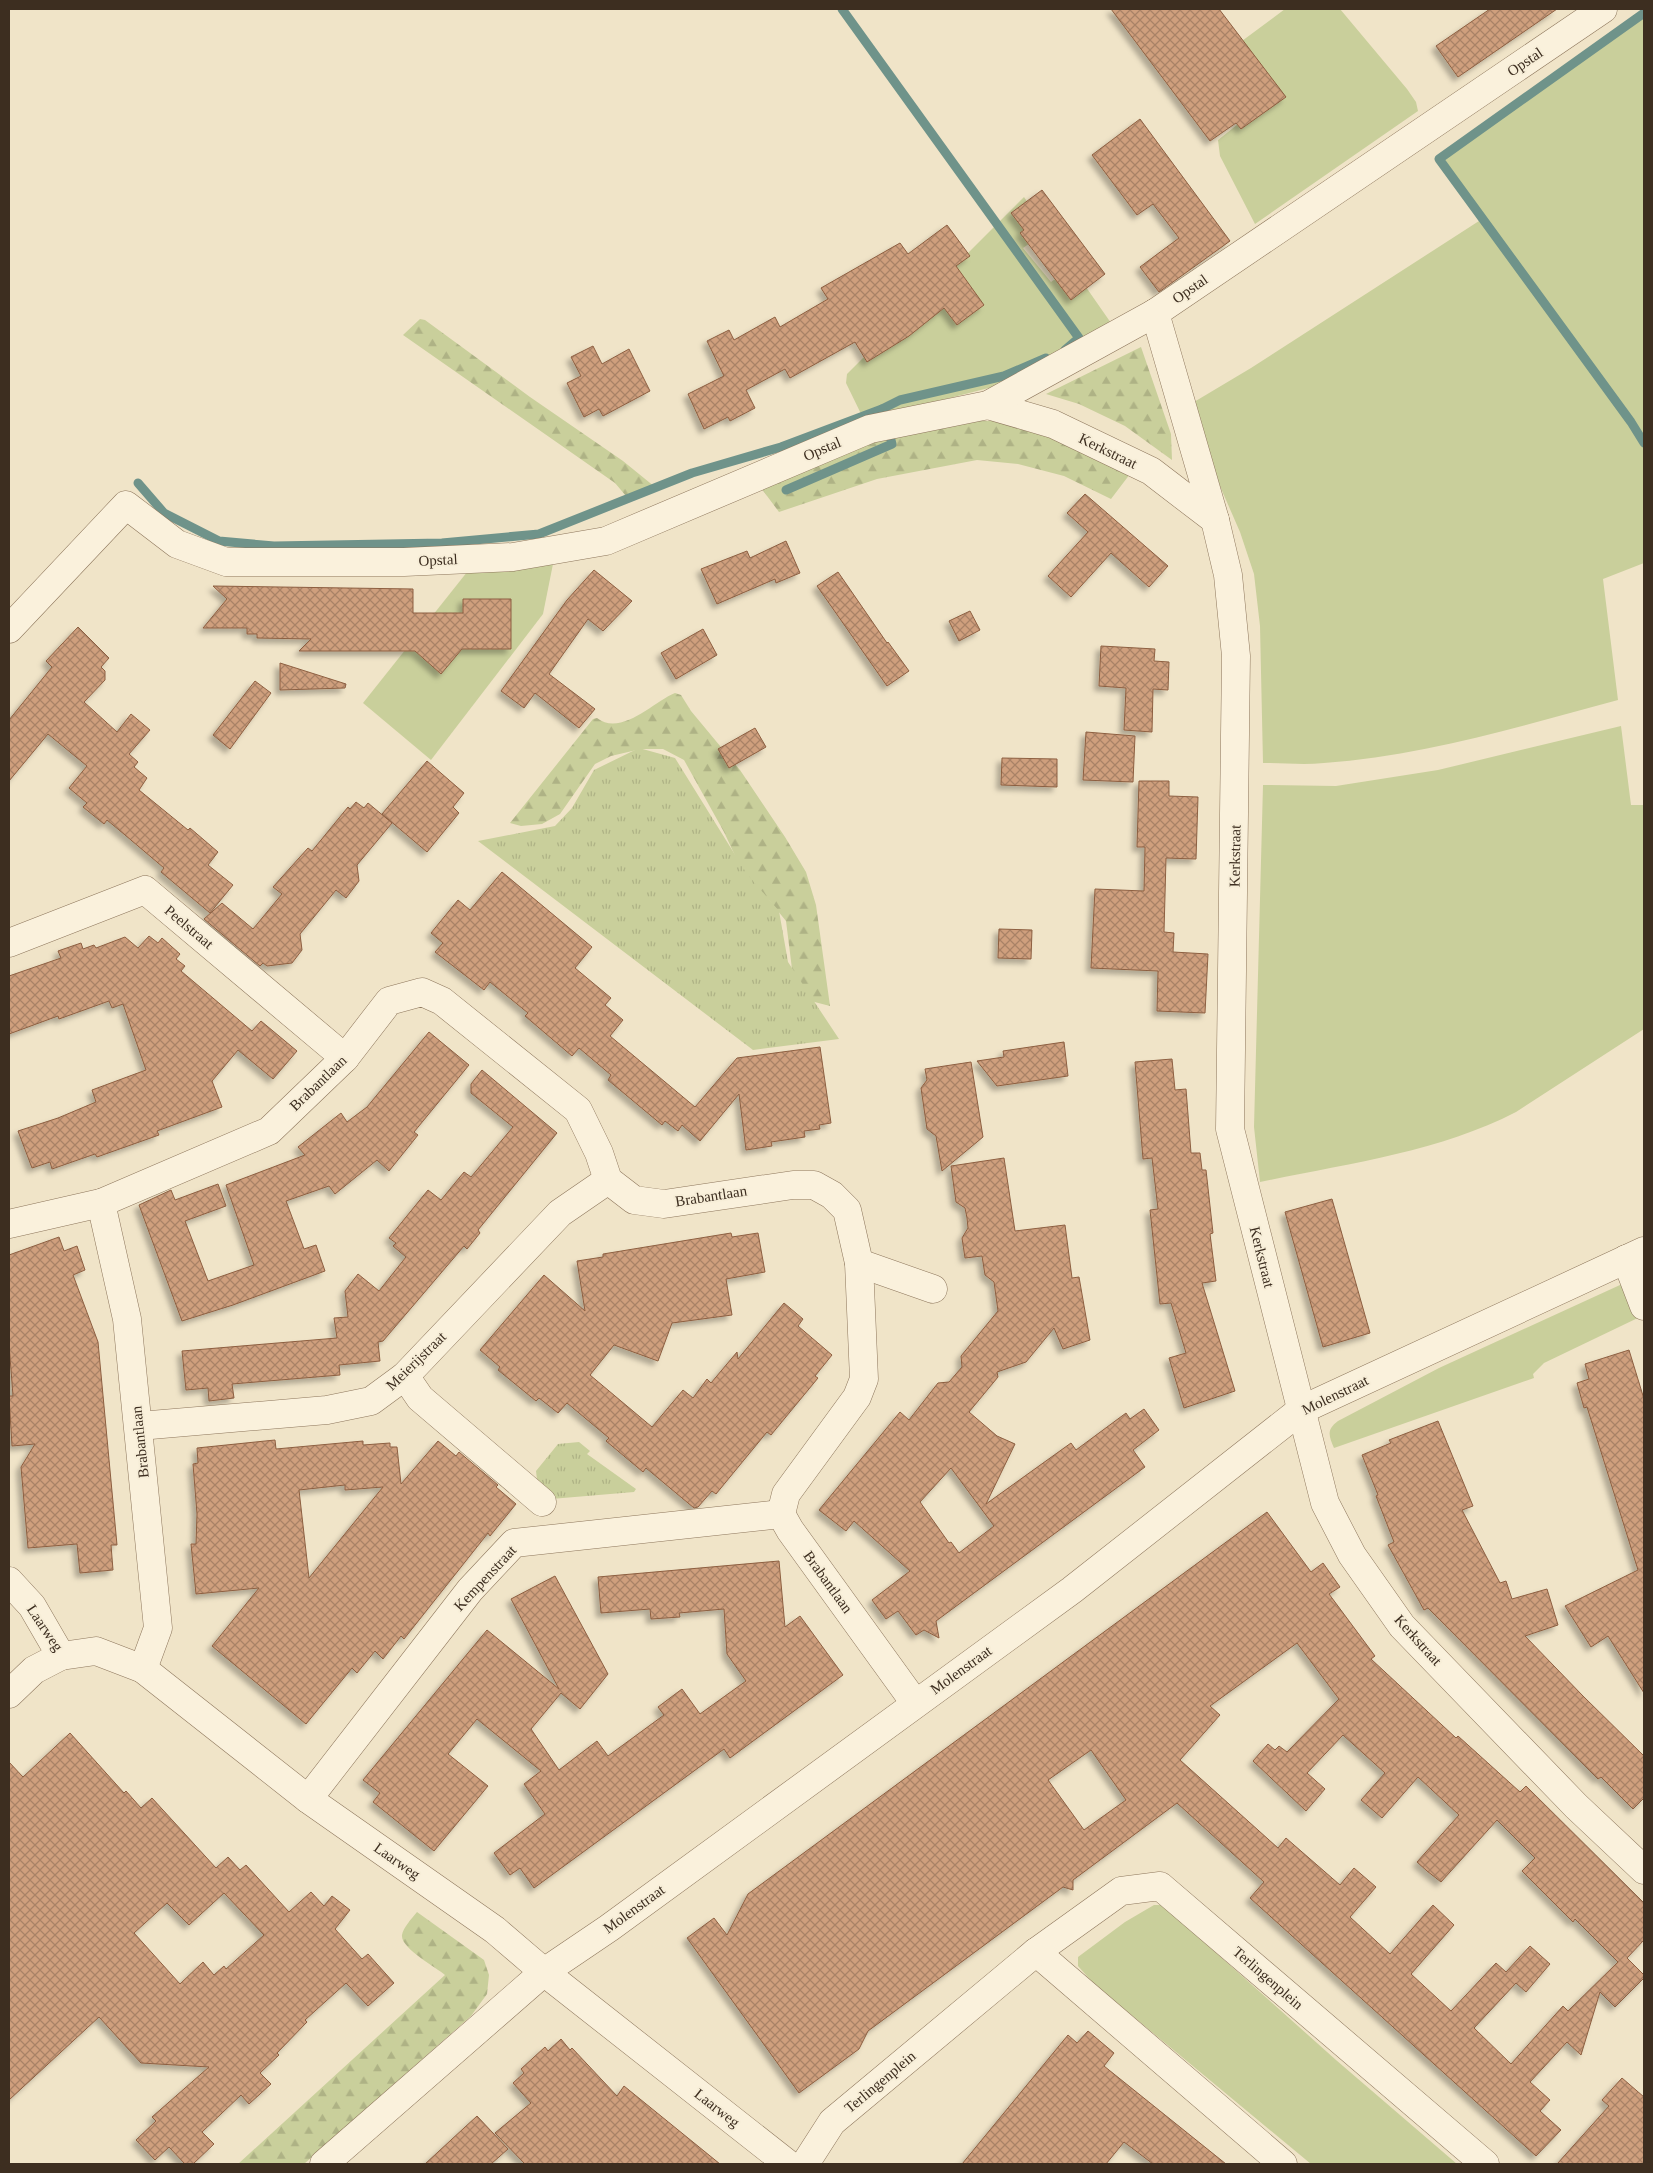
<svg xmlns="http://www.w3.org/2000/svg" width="1653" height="2173" viewBox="0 0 1653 2173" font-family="Georgia,serif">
<defs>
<pattern id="forest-firs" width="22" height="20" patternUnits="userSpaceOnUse" patternTransform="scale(1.25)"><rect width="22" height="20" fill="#c9cf9b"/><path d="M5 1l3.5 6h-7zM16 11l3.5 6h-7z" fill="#aeb285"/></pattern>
<pattern id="park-tufts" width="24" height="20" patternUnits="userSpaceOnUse" patternTransform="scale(1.25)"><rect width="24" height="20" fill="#c9cf9b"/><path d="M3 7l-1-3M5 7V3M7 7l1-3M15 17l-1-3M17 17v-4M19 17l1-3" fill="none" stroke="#aeb285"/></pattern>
<pattern id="building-cross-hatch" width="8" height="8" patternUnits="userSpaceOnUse" patternTransform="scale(1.25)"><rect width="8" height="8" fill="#cf9f7d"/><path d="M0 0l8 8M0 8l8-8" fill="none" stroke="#a98266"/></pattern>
<filter id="shadow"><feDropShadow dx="-4.5" dy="4.5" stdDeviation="2.5" flood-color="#0004"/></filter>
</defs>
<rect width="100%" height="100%" fill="#f0e4c8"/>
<g fill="#c9cf9b">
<path d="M 1285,9 L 1340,9 L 1407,89 L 1416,102 L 1418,111 L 1255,224 L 1220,156 L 1218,140 L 1257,109 L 1223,55 Z"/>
<path d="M 1644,16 L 1644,563 L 1603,579 L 1618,700 C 1521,726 1424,756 1324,763 C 1304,765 1283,763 1263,763 L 1260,626 L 1254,574 L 1240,532 L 1202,445 L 1189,405 L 1251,368 L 1479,221 L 1439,163 Z"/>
<path d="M 1024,197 L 1047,231 L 1023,248 L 1051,282 L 1072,267 L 1111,323 L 1008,383 L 864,420 L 846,383 L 847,374 Z"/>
<path d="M 557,544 L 543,614 L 431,760 L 363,703 L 479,557 Z"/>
<path d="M 1621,726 L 1631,805 L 1644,805 L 1644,1029 L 1516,1112 C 1439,1152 1345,1164 1260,1182 L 1254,1127 L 1263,785 L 1336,786 L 1438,770 Z"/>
<path d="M 1644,1274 L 1644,1315 L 1544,1363 L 1533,1374 L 1534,1378 L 1334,1448 C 1329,1436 1326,1430 1338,1421 L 1439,1368 Z"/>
<path d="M 1154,1905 L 1161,1905 L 1176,1917 L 1336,2060 L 1457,2164 L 1311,2164 L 1094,1984 L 1078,1966 L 1078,1957 L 1125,1922 Z"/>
</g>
<g fill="url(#forest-firs)">
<path d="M 420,319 L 425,320 L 530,397 L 623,461 L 655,487 L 626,496 L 615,483 L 403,335 Z"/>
<path d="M 1141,347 L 1171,434 L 1172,460 L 1125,426 L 1079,404 L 1046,394 Z"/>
<path d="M 969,421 L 1020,421 L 1130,474 L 1111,499 L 1064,476 L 1018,464 L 977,460 L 877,479 L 779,512 L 755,480 L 801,463 L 917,429 Z"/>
<path d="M 675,693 L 681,695 L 691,711 L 740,770 L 785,837 L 806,872 L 816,905 L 830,1006 L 803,999 L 794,985 L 786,921 L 769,900 L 745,877 L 724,832 L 684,760 L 663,749 L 641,749 L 611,756 L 595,764 L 560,814 L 542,824 L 521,826 L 510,823 L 593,719 L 597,718 C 621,737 653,702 675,693 Z"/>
<path d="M 417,1912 L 484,1960 L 489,1975 L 487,1994 L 471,2016 L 304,2164 L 238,2164 L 445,1975 C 437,1968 400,1948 402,1935 C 403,1928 412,1918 417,1912 Z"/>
</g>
<g fill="url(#park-tufts)">
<path d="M 639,748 L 675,758 L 747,874 L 779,911 L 788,962 L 839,1039 L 753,1050 L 478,841 L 555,826 L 572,808 L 594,770 Z"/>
<path d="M 579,1442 L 590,1451 L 587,1454 L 636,1489 L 634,1492 L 551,1499 L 538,1488 L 536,1471 L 558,1444 Z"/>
</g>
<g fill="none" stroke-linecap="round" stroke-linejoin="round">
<g stroke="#6f938a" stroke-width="9">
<path d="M 842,9 L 1079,338 L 1065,350"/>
<path d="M 1644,13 L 1439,159 L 1631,422 L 1644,443"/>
<path d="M 883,413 L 882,409 L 900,400 L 1004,376 L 1046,358"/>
<path d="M 138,483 L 164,513 L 219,541 L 274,546 L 442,543 L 539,534 L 692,473 L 781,447 L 882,409"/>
<path d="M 786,490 L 892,444 L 888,428"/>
</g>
</g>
<g fill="url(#building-cross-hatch)" stroke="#8d5f41" fill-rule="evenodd" filter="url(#shadow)">
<path d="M 1111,9 L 1219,9 L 1286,97 L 1241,129 L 1236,123 L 1210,141 Z"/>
<path d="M 1490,9 L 1557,9 L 1458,77 L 1436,46 Z"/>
<path d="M 1140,119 L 1230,241 L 1159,292 L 1140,267 L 1179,238 L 1153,204 L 1137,215 L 1092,155 Z"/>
<path d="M 1042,190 L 1105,274 L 1071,300 L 1020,233 L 1024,230 L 1011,213 Z"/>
<path d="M 947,225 L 970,256 L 956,266 L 984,305 L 957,325 L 944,308 L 909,336 L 867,362 L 855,342 L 790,378 L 785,369 L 746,390 L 755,408 L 730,421 L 728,417 L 704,429 L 688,394 L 724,376 L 707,341 L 729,330 L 734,340 L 775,317 L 780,327 L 828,299 L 821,288 L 900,243 L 908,254 Z"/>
<path d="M 593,346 L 602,364 L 629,349 L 650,391 L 603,416 L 599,409 L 584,417 L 567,383 L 581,376 L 571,357 Z"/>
<path d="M 1085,494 L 1168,566 L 1149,587 L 1111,553 L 1071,597 L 1048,576 L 1088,532 L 1067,513 Z"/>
<path d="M 786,541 L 800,573 L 776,583 L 775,579 L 717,604 L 701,569 L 747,551 L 750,558 Z"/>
<path d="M 594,570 L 632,601 L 603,631 L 588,619 L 549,674 L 595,709 L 579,728 L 535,693 L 524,708 L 501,691 L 567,600 Z"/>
<path d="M 838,572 L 887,643 L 888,642 L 909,671 L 887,686 L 817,586 Z"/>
<path d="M 213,586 L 413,589 L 413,613 L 463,613 L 463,599 L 511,599 L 511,649 L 462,649 L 441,674 L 415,651 L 299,651 L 311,639 L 257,638 L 257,634 L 247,634 L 247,628 L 203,628 L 227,599 Z"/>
<path d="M 970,611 L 980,630 L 959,641 L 949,621 Z"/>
<path d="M 78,627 L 109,658 L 101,667 L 105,671 L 105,680 L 84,702 L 117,732 L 131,714 L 150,730 L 129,754 L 138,762 L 134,767 L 147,778 L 139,790 L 188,830 L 190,828 L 218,852 L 208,865 L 233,885 L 210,913 L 161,872 L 164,868 L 125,835 L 107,820 L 104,824 L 83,807 L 87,803 L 69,788 L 87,766 L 48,734 L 9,781 L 9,720 L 52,667 L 46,661 Z"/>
<path d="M 703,629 L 717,655 L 676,679 L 661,653 Z"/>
<path d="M 1101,646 L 1155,649 L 1154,661 L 1169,662 L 1168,690 L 1153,689 L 1152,732 L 1124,730 L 1126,688 L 1099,686 Z"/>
<path d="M 280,663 L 346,684 L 345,688 L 280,690 Z"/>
<path d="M 255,681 L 271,693 L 230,749 L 213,735 Z"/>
<path d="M 755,728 L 766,747 L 729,768 L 718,749 Z"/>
<path d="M 1086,732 L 1135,736 L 1133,782 L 1083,780 Z"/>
<path d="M 1002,758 L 1057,759 L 1057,787 L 1001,785 Z"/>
<path d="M 427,761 L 464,793 L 453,807 L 459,813 L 427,852 L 382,814 Z"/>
<path d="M 1139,781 L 1169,781 L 1169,796 L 1198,797 L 1196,859 L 1166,858 L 1164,932 L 1174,933 L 1173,952 L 1208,954 L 1205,1013 L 1157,1011 L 1158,971 L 1091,968 L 1095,889 L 1144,891 L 1145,847 L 1137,847 Z"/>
<path d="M 356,802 L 364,808 L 368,803 L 392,823 L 357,865 L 359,881 L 346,898 L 336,890 L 300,934 L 302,950 L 292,963 L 267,966 L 263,963 L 260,966 L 204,919 L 222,903 L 253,929 L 282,894 L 273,887 L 308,848 L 312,851 L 348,807 L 350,809 Z"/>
<path d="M 502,872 L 592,947 L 575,968 L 611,998 L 605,1005 L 623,1020 L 610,1036 L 695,1107 L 737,1058 L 820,1047 L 831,1123 L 819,1125 L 820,1129 L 804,1131 L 805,1137 L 771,1142 L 772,1146 L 746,1150 L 739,1094 L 700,1141 L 682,1125 L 678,1131 L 665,1121 L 662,1125 L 608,1080 L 611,1075 L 579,1048 L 572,1056 L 525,1016 L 528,1013 L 490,982 L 484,990 L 435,952 L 443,943 L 431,933 L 458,900 L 470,910 Z"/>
<path d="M 999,929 L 1032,930 L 1031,959 L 998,958 Z"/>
<path d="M 149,936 L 158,943 L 162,938 L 180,954 L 176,959 L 185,966 L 181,971 L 252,1031 L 261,1021 L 297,1051 L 273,1079 L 238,1050 L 212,1081 L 222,1107 L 157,1131 L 159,1135 L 97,1157 L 95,1154 L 52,1169 L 50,1162 L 32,1168 L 18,1131 L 58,1118 L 96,1102 L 92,1090 L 146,1070 L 123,1004 L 112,1008 L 109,1001 L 59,1019 L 58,1016 L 9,1034 L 9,976 L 61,958 L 58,951 L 81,943 L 83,949 L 94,945 L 96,948 L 125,937 L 138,948 Z"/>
<path d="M 429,1032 L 469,1065 L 414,1132 L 418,1135 L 389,1171 L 377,1160 L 335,1194 L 329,1186 L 286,1201 L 304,1249 L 316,1245 L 325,1271 L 233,1305 L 182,1321 L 139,1205 L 171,1190 L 175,1200 L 218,1184 L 226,1206 L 185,1221 L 208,1281 L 254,1265 L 226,1185 L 305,1155 L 298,1147 L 341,1113 L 347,1122 L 367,1107 Z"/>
<path d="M 1064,1042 L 1068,1076 L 997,1086 L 977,1061 L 1004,1057 L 1003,1051 Z"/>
<path d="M 1172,1059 L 1175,1090 L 1186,1089 L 1191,1153 L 1200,1153 L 1202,1170 L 1206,1170 L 1213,1233 L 1210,1234 L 1216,1281 L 1202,1283 L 1235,1391 L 1184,1408 L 1169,1358 L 1186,1353 L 1171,1303 L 1160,1304 L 1150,1210 L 1158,1209 L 1152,1158 L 1143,1159 L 1135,1062 Z"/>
<path d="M 971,1062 L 983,1137 L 942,1171 L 936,1136 L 927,1129 L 921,1088 L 927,1080 L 925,1069 Z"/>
<path d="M 482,1070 L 557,1133 L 478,1230 L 480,1233 L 467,1249 L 464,1246 L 383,1341 L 378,1342 L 380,1361 L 339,1365 L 340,1375 L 232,1384 L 234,1398 L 209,1401 L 208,1388 L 186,1390 L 182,1351 L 337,1338 L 334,1318 L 348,1317 L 345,1291 L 358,1274 L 379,1291 L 406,1257 L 393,1246 L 396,1243 L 389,1238 L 428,1190 L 441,1200 L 464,1172 L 471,1177 L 513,1127 L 471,1093 L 471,1084 Z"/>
<path d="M 1004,1158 L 1015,1231 L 1065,1225 L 1072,1278 L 1079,1277 L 1090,1340 L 1063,1349 L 1054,1328 L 1026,1362 L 997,1372 L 998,1377 L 969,1412 L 997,1436 L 1015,1444 L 986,1504 L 1071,1443 L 1076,1450 L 1126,1413 L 1130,1419 L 1144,1409 L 1159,1430 L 1133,1450 L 1145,1467 L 936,1621 L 939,1638 L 924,1630 L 916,1635 L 898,1611 L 886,1619 L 872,1600 L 910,1571 L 854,1521 L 846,1531 L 819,1510 L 900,1412 L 909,1420 L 938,1383 L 949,1382 L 962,1367 L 961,1356 L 998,1311 L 994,1282 L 985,1275 L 982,1256 L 965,1258 L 962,1238 L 968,1228 L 967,1218 L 965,1208 L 956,1202 L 951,1166 ZM 951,1468 L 994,1526 L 959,1553 L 951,1542 L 949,1543 L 920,1502 Z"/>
<path d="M 1332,1199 L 1370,1333 L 1323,1347 L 1285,1212 Z"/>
<path d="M 731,1233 L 732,1237 L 758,1233 L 765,1272 L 726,1279 L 732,1315 L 672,1323 L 658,1361 L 614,1345 L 590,1375 L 652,1427 L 683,1390 L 693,1398 L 707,1379 L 711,1383 L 737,1352 L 738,1359 L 784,1303 L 803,1319 L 798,1326 L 832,1355 L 815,1376 L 818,1378 L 771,1435 L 767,1432 L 716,1494 L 712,1491 L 698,1507 L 694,1508 L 646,1468 L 643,1472 L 606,1441 L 609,1438 L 567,1403 L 558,1413 L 539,1398 L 536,1401 L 498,1370 L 500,1367 L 480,1350 L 544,1275 L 585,1311 L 577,1261 L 603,1257 L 603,1254 Z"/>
<path d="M 59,1237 L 64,1251 L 77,1246 L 85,1270 L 73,1275 L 98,1342 L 117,1545 L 111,1545 L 113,1570 L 80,1573 L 77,1544 L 28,1548 L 21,1467 L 35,1444 L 12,1446 L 9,1396 L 13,1396 L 9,1344 L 9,1255 Z"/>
<path d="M 1629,1350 L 1644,1399 L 1644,1693 L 1608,1636 L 1591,1647 L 1565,1606 L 1638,1570 L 1587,1407 L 1584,1408 L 1577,1383 L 1589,1379 L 1585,1364 Z"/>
<path d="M 1438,1421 L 1473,1506 L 1462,1510 L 1500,1583 L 1506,1581 L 1512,1599 L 1547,1589 L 1558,1625 L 1525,1636 L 1583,1696 L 1644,1756 L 1644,1798 L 1633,1809 L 1601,1777 L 1598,1779 L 1428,1608 L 1424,1610 L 1388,1545 L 1394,1542 L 1376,1496 L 1378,1495 L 1362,1455 L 1391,1443 L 1389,1440 Z"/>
<path d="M 275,1440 L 276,1449 L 363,1441 L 363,1445 L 390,1443 L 390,1447 L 397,1447 L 401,1484 L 438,1441 L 456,1456 L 459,1452 L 498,1485 L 496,1487 L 516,1504 L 490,1536 L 488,1533 L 404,1639 L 401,1636 L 383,1659 L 375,1651 L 357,1673 L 352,1668 L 306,1724 L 212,1646 L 259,1588 L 196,1594 L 191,1544 L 196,1544 L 197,1514 L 193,1464 L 198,1463 L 197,1448 ZM 345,1485 L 345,1490 L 383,1487 L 309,1578 L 299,1490 Z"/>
<path d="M 1267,1512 L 1311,1572 L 1323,1563 L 1340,1587 L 1329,1594 L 1375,1656 L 1371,1659 L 1456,1738 L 1458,1736 L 1520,1792 L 1526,1786 L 1644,1903 L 1644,1940 L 1627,1958 L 1644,1975 L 1644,1978 L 1615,2007 L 1600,1992 L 1581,2055 L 1567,2042 L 1530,2082 L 1550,2100 L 1540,2111 L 1561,2130 L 1536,2156 L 1250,1898 L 1264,1882 L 1177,1803 L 1073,1880 L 1073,1890 L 1063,1887 L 868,2031 L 859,2049 L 799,2093 L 687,1938 L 714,1918 L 727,1935 L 748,1894 ZM 1297,1643 L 1339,1699 L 1287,1752 L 1279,1746 L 1275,1750 L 1268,1744 L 1253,1761 L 1306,1811 L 1325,1789 L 1307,1773 L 1343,1735 L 1385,1773 L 1361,1800 L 1382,1818 L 1418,1777 L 1459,1815 L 1417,1862 L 1427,1871 L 1441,1882 L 1497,1820 L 1535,1858 L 1522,1871 L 1573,1922 L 1575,1919 L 1618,1962 L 1568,2011 L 1563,2006 L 1511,2064 L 1474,2028 L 1516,1983 L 1526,1992 L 1550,1964 L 1530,1946 L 1506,1972 L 1496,1963 L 1451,2011 L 1411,1974 L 1454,1925 L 1433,1905 L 1390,1954 L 1350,1917 L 1376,1887 L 1354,1868 L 1340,1885 L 1286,1838 L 1278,1848 L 1180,1760 L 1220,1715 L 1210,1706 ZM 1091,1750 L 1126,1800 L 1084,1830 L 1048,1780 Z"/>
<path d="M 779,1561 L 785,1627 L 800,1616 L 843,1675 L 730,1758 L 724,1749 L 534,1888 L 520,1868 L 510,1875 L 494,1853 L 545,1814 L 524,1784 L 541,1771 L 477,1719 L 448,1754 L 488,1786 L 434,1851 L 373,1802 L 380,1793 L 363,1780 L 487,1630 L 559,1689 L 511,1599 L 555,1576 L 608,1674 L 580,1709 L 561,1693 L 531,1729 L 559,1770 L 597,1741 L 608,1756 L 664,1715 L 658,1707 L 682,1689 L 700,1714 L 746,1681 L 727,1654 L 724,1609 L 679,1613 L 680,1617 L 651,1619 L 650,1609 L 601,1613 L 598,1577 Z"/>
<path d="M 70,1733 L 124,1793 L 126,1791 L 141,1808 L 152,1798 L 216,1868 L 228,1857 L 240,1870 L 246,1865 L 289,1912 L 311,1892 L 324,1906 L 332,1896 L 350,1910 L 335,1929 L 362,1959 L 368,1954 L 394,1983 L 368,2006 L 346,1983 L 305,2020 L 307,2022 L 277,2053 L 279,2055 L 260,2073 L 271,2084 L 249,2104 L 241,2095 L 202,2132 L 214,2144 L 193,2164 L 185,2164 L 169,2147 L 155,2160 L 136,2140 L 156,2121 L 152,2117 L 209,2067 L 141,2063 L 99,2017 L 9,2100 L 9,1762 L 23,1777 ZM 224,1893 L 264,1935 L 226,1969 L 224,1966 L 214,1975 L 203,1962 L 180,1984 L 134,1933 L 167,1903 L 189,1925 Z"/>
<path d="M 1088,2031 L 1114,2053 L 1104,2066 L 1226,2164 L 1153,2164 L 1124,2142 L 1106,2164 L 962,2164 L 1068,2035 L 1077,2043 Z"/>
<path d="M 561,2039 L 570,2050 L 572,2048 L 617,2096 L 624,2086 L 720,2164 L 525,2164 L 495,2133 L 531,2103 L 513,2083 L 524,2073 L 521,2069 L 545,2047 L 548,2051 Z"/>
<path d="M 1622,2078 L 1644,2097 L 1644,2164 L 1557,2164 L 1609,2106 L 1602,2100 Z"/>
<path d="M 477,2116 L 508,2149 L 491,2164 L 425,2164 Z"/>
</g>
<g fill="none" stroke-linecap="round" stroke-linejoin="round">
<defs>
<g id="minor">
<path d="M 1155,313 L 1215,520 L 1228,575 L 1236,656 L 1230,1129 L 1325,1503 L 1352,1555 L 1402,1626 L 1576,1806 L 1644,1870"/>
<path d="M 988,405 L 1053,424 L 1151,471 L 1215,520"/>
<path d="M 9,629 L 126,505 L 177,544 L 226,562 L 404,562 L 513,557 L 606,541 L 870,429 L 988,405 L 1155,313 L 1603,9"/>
<path d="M 9,943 L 145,890 L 345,1058"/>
<path d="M 9,1224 L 101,1203"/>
<path d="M 1626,1259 L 1644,1306"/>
<path d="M 859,1263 L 933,1289"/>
<path d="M 405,1376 L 420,1398 L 542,1502"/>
<path d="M 139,1426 L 327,1410 L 371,1401 L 405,1376 L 560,1213 L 608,1180"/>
<path d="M 9,1581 L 32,1606 L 61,1656 L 96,1651 L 143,1669 L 308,1799 L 495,1930 L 544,1972 L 788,2164"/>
<path d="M 143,1669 L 158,1628 L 127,1319 L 101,1203 L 269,1131 L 345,1058 L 389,1001 L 422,992 L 442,1001 L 578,1110 L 599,1153 L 608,1180 L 634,1200 L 664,1204 L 793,1185 L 814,1185 L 832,1195 L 847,1210 L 859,1263 L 864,1379 L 857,1397 L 786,1494 L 781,1514 L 790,1530 L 915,1703"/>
<path d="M 9,1694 L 34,1670 L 61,1656"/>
<path d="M 308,1799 L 470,1590 L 514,1543 L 781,1514"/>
<path d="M 1036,1952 L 1283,2164"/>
<path d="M 324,2164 L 544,1972 L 609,1928 L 1072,1590 L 1301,1410 L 1644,1251"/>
<path d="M 805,2164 L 832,2122 L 1036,1952 L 1121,1891 L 1160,1886 L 1485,2164"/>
</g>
</defs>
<use href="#minor" stroke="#8d765c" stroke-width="29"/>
<use href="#minor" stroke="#faf1dc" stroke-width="28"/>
</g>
<g text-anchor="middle" stroke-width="4" stroke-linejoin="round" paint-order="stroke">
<g font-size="15" fill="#3d2e20" stroke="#f7eed8">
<text transform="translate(1525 62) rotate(-34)" y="5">Opstal</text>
<text transform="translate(1190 289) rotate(-35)" y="5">Opstal</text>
<text transform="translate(822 449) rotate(-23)" y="5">Opstal</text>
<text transform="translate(1108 451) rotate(26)" y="5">Kerkstraat</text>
<text transform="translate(438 560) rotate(-3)" y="5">Opstal</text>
<text transform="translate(1235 856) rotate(-89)" y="5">Kerkstraat</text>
<text transform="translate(189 927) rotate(40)" y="5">Peelstraat</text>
<text transform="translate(318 1083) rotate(-44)" y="5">Brabantlaan</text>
<text transform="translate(711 1196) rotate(-9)" y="5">Brabantlaan</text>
<text transform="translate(1262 1257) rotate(76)" y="5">Kerkstraat</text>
<text transform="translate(416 1361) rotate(-44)" y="5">Meierijstraat</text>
<text transform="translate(1335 1395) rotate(-26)" y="5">Molenstraat</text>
<text transform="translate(140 1442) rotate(-96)" y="5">Brabantlaan</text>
<text transform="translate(485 1578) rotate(-47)" y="5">Kempenstraat</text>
<text transform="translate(828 1582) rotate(54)" y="5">Brabantlaan</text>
<text transform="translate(45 1628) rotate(56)" y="5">Laarweg</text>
<text transform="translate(1418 1640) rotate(48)" y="5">Kerkstraat</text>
<text transform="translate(961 1670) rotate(-36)" y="5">Molenstraat</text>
<text transform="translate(397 1861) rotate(35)" y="5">Laarweg</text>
<text transform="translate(634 1909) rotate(-36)" y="5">Molenstraat</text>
<text transform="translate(1268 1978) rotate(41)" y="5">Terlingenplein</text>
<text transform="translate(880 2082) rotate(-40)" y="5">Terlingenplein</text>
<text transform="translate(717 2108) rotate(38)" y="5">Laarweg</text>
</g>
</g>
<rect width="1653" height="2173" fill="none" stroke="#3d2e20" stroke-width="20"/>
</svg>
